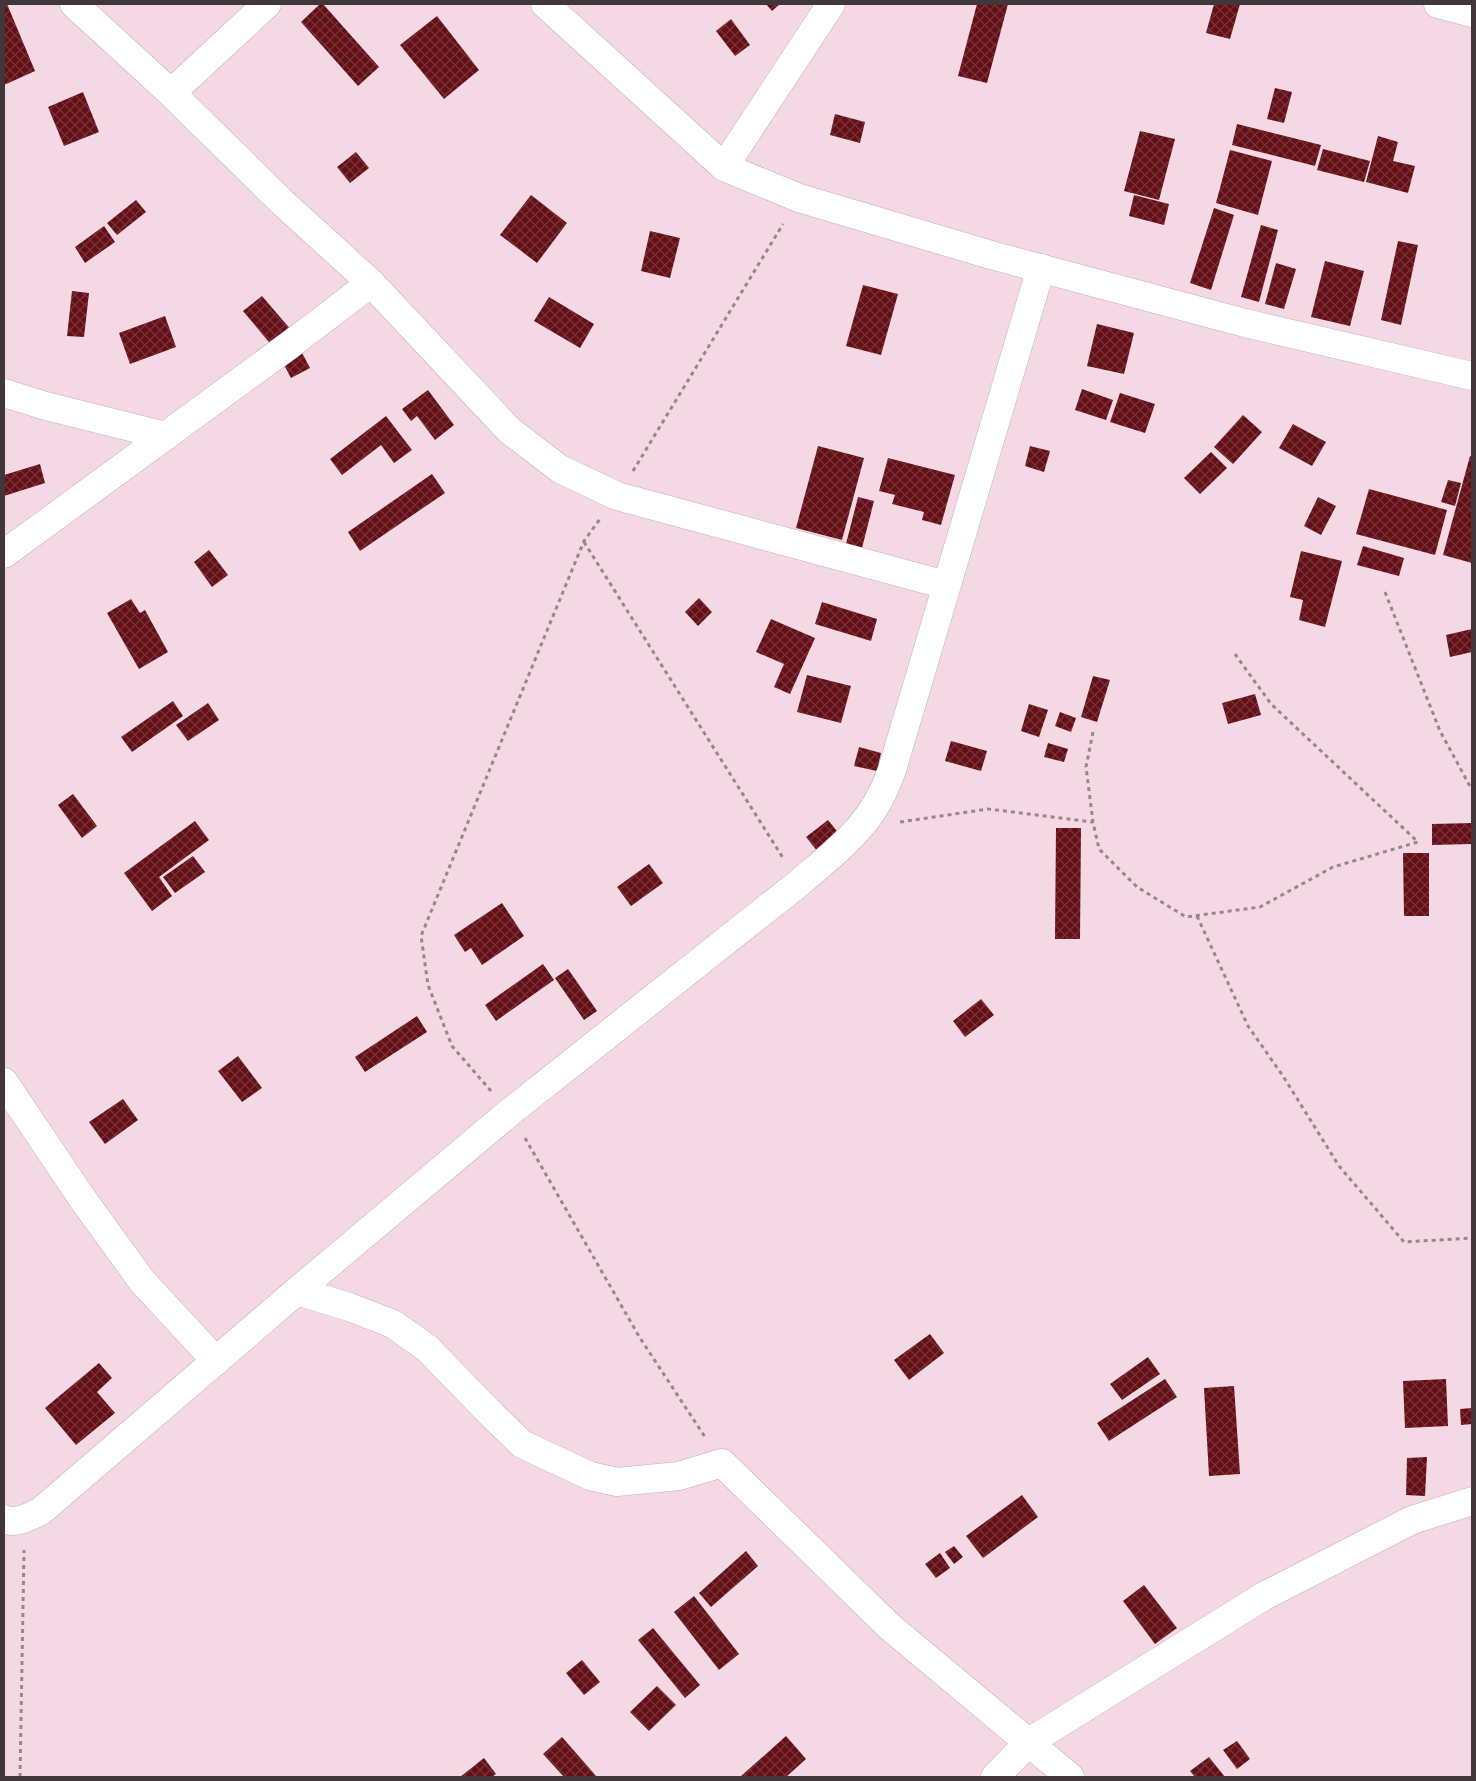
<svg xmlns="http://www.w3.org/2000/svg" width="1476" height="1781" viewBox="0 0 1476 1781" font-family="'Space Grotesk',sans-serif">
<defs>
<pattern id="building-cross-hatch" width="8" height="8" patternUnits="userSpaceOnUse" patternTransform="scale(1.25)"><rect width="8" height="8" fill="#640f16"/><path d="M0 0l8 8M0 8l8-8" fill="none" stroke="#783339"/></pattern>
</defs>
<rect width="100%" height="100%" fill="#f4d8e3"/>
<g fill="url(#building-cross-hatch)">
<path d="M 7,4 L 35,71 L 4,85 L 4,5 Z"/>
<path d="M 320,4 L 323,4 L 379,67 L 358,86 L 301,22 Z"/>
<path d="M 766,4 L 780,4 L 772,11 Z"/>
<path d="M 977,4 L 1008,4 L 987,83 L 958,76 Z"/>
<path d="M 1214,4 L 1240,4 L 1230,39 L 1206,33 Z"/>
<path d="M 437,16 L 479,70 L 444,99 L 400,45 Z"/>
<path d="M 731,19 L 750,45 L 735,56 L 716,31 Z"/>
<path d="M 1275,88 L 1292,92 L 1284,123 L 1267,119 Z"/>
<path d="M 83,92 L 99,132 L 64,146 L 48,107 Z"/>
<path d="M 835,114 L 865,122 L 860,143 L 830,135 Z"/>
<path d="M 1237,124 L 1321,145 L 1315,166 L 1232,145 Z"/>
<path d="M 1140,131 L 1175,139 L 1159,200 L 1124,191 Z"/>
<path d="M 1378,136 L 1398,142 L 1393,161 L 1415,166 L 1408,193 L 1366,182 Z"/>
<path d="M 1323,149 L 1370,161 L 1364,182 L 1317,170 Z"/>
<path d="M 1230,150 L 1272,161 L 1258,215 L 1216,203 Z"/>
<path d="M 356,152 L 369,168 L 350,183 L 337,167 Z"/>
<path d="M 531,195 L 567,223 L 537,263 L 500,235 Z"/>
<path d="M 1134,195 L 1169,204 L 1164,225 L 1129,216 Z"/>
<path d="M 136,200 L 146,212 L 117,235 L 107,223 Z"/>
<path d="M 1214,208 L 1234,215 L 1211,290 L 1190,283 Z"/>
<path d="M 1261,225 L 1278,230 L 1259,302 L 1241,297 Z"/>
<path d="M 104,226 L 115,242 L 85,263 L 75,247 Z"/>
<path d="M 650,231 L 680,238 L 670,278 L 641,271 Z"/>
<path d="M 1398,241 L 1418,245 L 1401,325 L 1381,320 Z"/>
<path d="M 1325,261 L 1364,271 L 1350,326 L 1311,317 Z"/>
<path d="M 1276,263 L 1296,269 L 1284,309 L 1265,304 Z"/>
<path d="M 863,285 L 898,294 L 881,355 L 846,346 Z"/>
<path d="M 72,291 L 89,293 L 84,337 L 67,336 Z"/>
<path d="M 262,296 L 292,331 L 274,348 L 243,311 Z"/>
<path d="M 549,297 L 594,324 L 580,348 L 534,321 Z"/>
<path d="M 165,316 L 176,347 L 130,364 L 119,333 Z"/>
<path d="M 1097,324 L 1134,333 L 1124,374 L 1087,366 Z"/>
<path d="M 300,349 L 310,368 L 291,378 L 281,359 Z"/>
<path d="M 1082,389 L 1113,400 L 1106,420 L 1075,410 Z"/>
<path d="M 428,390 L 454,425 L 435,440 L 417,416 L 411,421 L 402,409 Z"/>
<path d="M 1120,393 L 1155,404 L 1145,433 L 1110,422 Z"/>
<path d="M 1243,415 L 1262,432 L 1233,464 L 1214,447 Z"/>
<path d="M 386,416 L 412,450 L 394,463 L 381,445 L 342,475 L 330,459 Z"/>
<path d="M 1293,424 L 1326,442 L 1312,466 L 1279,448 Z"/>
<path d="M 818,446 L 864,458 L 842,540 L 796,528 Z"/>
<path d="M 1030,446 L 1050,451 L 1044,472 L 1025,466 Z"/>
<path d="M 1211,452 L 1227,468 L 1200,494 L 1184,478 Z"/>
<path d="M 1470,456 L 1472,457 L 1472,563 L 1443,555 Z"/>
<path d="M 888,458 L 955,475 L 941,525 L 922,520 L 924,512 L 892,504 L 895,495 L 879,491 Z"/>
<path d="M 40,464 L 45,483 L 4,496 L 4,475 Z"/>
<path d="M 432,474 L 445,493 L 360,551 L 348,532 Z"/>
<path d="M 1448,480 L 1461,483 L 1455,506 L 1441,502 Z"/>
<path d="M 1369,489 L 1447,510 L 1435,555 L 1356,534 Z"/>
<path d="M 858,497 L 874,501 L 862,548 L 846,544 Z"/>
<path d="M 1318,497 L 1336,506 L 1321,535 L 1304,526 Z"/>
<path d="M 1363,546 L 1404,558 L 1399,576 L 1357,565 Z"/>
<path d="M 209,550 L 228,575 L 212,587 L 194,562 Z"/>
<path d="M 1301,551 L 1342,561 L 1325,627 L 1299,620 L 1303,600 L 1290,597 Z"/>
<path d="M 699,598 L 712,612 L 698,626 L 685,612 Z"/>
<path d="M 131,599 L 140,613 L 145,610 L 168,652 L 139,669 L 107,613 Z"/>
<path d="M 822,602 L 877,619 L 871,641 L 815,624 Z"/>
<path d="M 771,619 L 815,638 L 790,694 L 774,687 L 784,664 L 756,652 Z"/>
<path d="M 1472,629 L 1472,652 L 1450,657 L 1446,635 Z"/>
<path d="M 807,675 L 851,686 L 841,723 L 797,712 Z"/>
<path d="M 1093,676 L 1110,680 L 1097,722 L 1081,717 Z"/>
<path d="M 1255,694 L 1261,715 L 1228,724 L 1222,703 Z"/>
<path d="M 173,701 L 183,716 L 132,752 L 121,737 Z"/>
<path d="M 208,703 L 219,720 L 188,741 L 176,725 Z"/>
<path d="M 1029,704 L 1048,710 L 1039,737 L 1021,731 Z"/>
<path d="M 1060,712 L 1076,718 L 1071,732 L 1055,726 Z"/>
<path d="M 951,741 L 987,751 L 981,771 L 945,761 Z"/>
<path d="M 1048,743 L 1068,749 L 1064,762 L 1044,757 Z"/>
<path d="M 859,747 L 881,753 L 877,771 L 854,766 Z"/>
<path d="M 73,794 L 97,826 L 82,838 L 58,805 Z"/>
<path d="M 828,820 L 844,840 L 822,857 L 806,837 Z"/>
<path d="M 195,821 L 209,840 L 159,877 L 172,896 L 152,911 L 124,873 Z"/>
<path d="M 1472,823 L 1472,844 L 1432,845 L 1432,824 Z"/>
<path d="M 1056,828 L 1081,828 L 1080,939 L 1055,939 Z"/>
<path d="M 1403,853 L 1429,853 L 1429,916 L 1404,916 Z"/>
<path d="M 193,856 L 205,872 L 175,893 L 163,877 Z"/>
<path d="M 649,864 L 663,883 L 631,906 L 617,887 Z"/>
<path d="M 502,903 L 524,936 L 482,965 L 471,948 L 465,952 L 454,935 Z"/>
<path d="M 543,964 L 554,980 L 496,1021 L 485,1005 Z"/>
<path d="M 568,969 L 597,1011 L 584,1020 L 555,978 Z"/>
<path d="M 981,999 L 994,1015 L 965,1037 L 953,1021 Z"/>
<path d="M 417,1016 L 427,1032 L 365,1072 L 355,1057 Z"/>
<path d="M 238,1056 L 262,1088 L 242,1102 L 218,1071 Z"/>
<path d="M 123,1099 L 138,1120 L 105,1144 L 89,1122 Z"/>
<path d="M 930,1334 L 944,1353 L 909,1380 L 894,1360 Z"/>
<path d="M 1148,1357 L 1160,1374 L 1122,1400 L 1110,1384 Z"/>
<path d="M 99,1363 L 112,1378 L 97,1392 L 115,1413 L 76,1445 L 45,1408 Z"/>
<path d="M 1165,1379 L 1177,1397 L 1109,1441 L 1097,1423 Z"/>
<path d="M 1446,1379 L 1448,1426 L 1405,1428 L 1403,1381 Z"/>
<path d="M 1234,1386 L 1240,1474 L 1209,1476 L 1204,1388 Z"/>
<path d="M 1472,1408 L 1472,1424 L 1461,1425 L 1460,1409 Z"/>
<path d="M 1427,1457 L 1425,1496 L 1406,1495 L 1407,1458 Z"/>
<path d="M 1022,1495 L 1038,1517 L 983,1558 L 966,1536 Z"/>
<path d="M 954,1546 L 963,1557 L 954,1564 L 945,1552 Z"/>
<path d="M 746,1551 L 758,1566 L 711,1607 L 699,1593 Z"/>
<path d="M 940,1553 L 950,1568 L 936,1578 L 925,1564 Z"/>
<path d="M 1144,1585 L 1177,1628 L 1155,1644 L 1123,1601 Z"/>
<path d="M 694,1596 L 739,1654 L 719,1670 L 674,1612 Z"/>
<path d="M 653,1628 L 700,1685 L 685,1698 L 638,1640 Z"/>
<path d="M 582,1660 L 600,1682 L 584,1695 L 566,1673 Z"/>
<path d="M 657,1686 L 676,1705 L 649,1731 L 630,1712 Z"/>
<path d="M 786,1736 L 806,1759 L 786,1777 L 740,1777 Z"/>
<path d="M 562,1737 L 597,1777 L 564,1777 L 543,1754 Z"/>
<path d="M 1237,1741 L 1250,1759 L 1237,1769 L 1223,1750 Z"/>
<path d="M 1209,1757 L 1225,1777 L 1195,1777 L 1190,1771 Z"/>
<path d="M 484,1758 L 496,1774 L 492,1777 L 460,1777 Z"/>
</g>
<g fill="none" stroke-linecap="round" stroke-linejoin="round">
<defs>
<g id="minor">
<path d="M 74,4 L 171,93 L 282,202 L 371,283 L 509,430 L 560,469 L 617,496 L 946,585"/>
<path d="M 545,4 L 724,167 L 799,198 L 991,255 L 1245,323 L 1472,376"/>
<path d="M 1438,4 L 1472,13"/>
<path d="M 171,93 L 267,4"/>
<path d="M 724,167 L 831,4"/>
<path d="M 4,393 L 46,406 L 166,436"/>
<path d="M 4,554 L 291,344 L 371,283"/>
<path d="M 4,1082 L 84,1201 L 142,1281 L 216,1361"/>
<path d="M 297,1291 L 349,1307 L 393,1324 L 427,1348 L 493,1416 L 522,1444 L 590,1476 L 617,1482 L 679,1476 L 722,1463 L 890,1627 L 1070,1777"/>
<path d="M 4,1519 C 15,1525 31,1516 41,1511 L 297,1291 L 510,1112 L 799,883 C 820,865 842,848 860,827 C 874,811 885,790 892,770 L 1041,268"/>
<path d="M 995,1777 L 1029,1742 L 1264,1596 L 1412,1520 L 1472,1501"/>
</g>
</defs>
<use href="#minor" stroke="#c7acb7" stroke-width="29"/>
<g stroke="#99868d" stroke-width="3" stroke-dasharray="4 4" stroke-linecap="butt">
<path d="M 633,471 L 783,224"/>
<path d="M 584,542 L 783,858"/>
<path d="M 1385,592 L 1440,731 L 1472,790"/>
<path d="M 1093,732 L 1086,767 L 1093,822 L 1099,849 L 1137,887 L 1186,917 L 1260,907 L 1333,867 L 1418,842 L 1271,704 L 1235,654"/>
<path d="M 900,822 L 988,809 L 1093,822"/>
<path d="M 1197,916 L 1248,1026 L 1283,1076 L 1339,1166 L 1404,1242 L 1472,1238"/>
<path d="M 491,1091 L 452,1046 L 428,985 L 421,936 L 584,541 L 600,519"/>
<path d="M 525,1138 L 640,1338 L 705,1437"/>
<path d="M 20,1777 L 24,1550"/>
</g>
<use href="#minor" stroke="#fff" stroke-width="28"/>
</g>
<rect width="1476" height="1781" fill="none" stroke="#41363a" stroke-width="10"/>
</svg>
